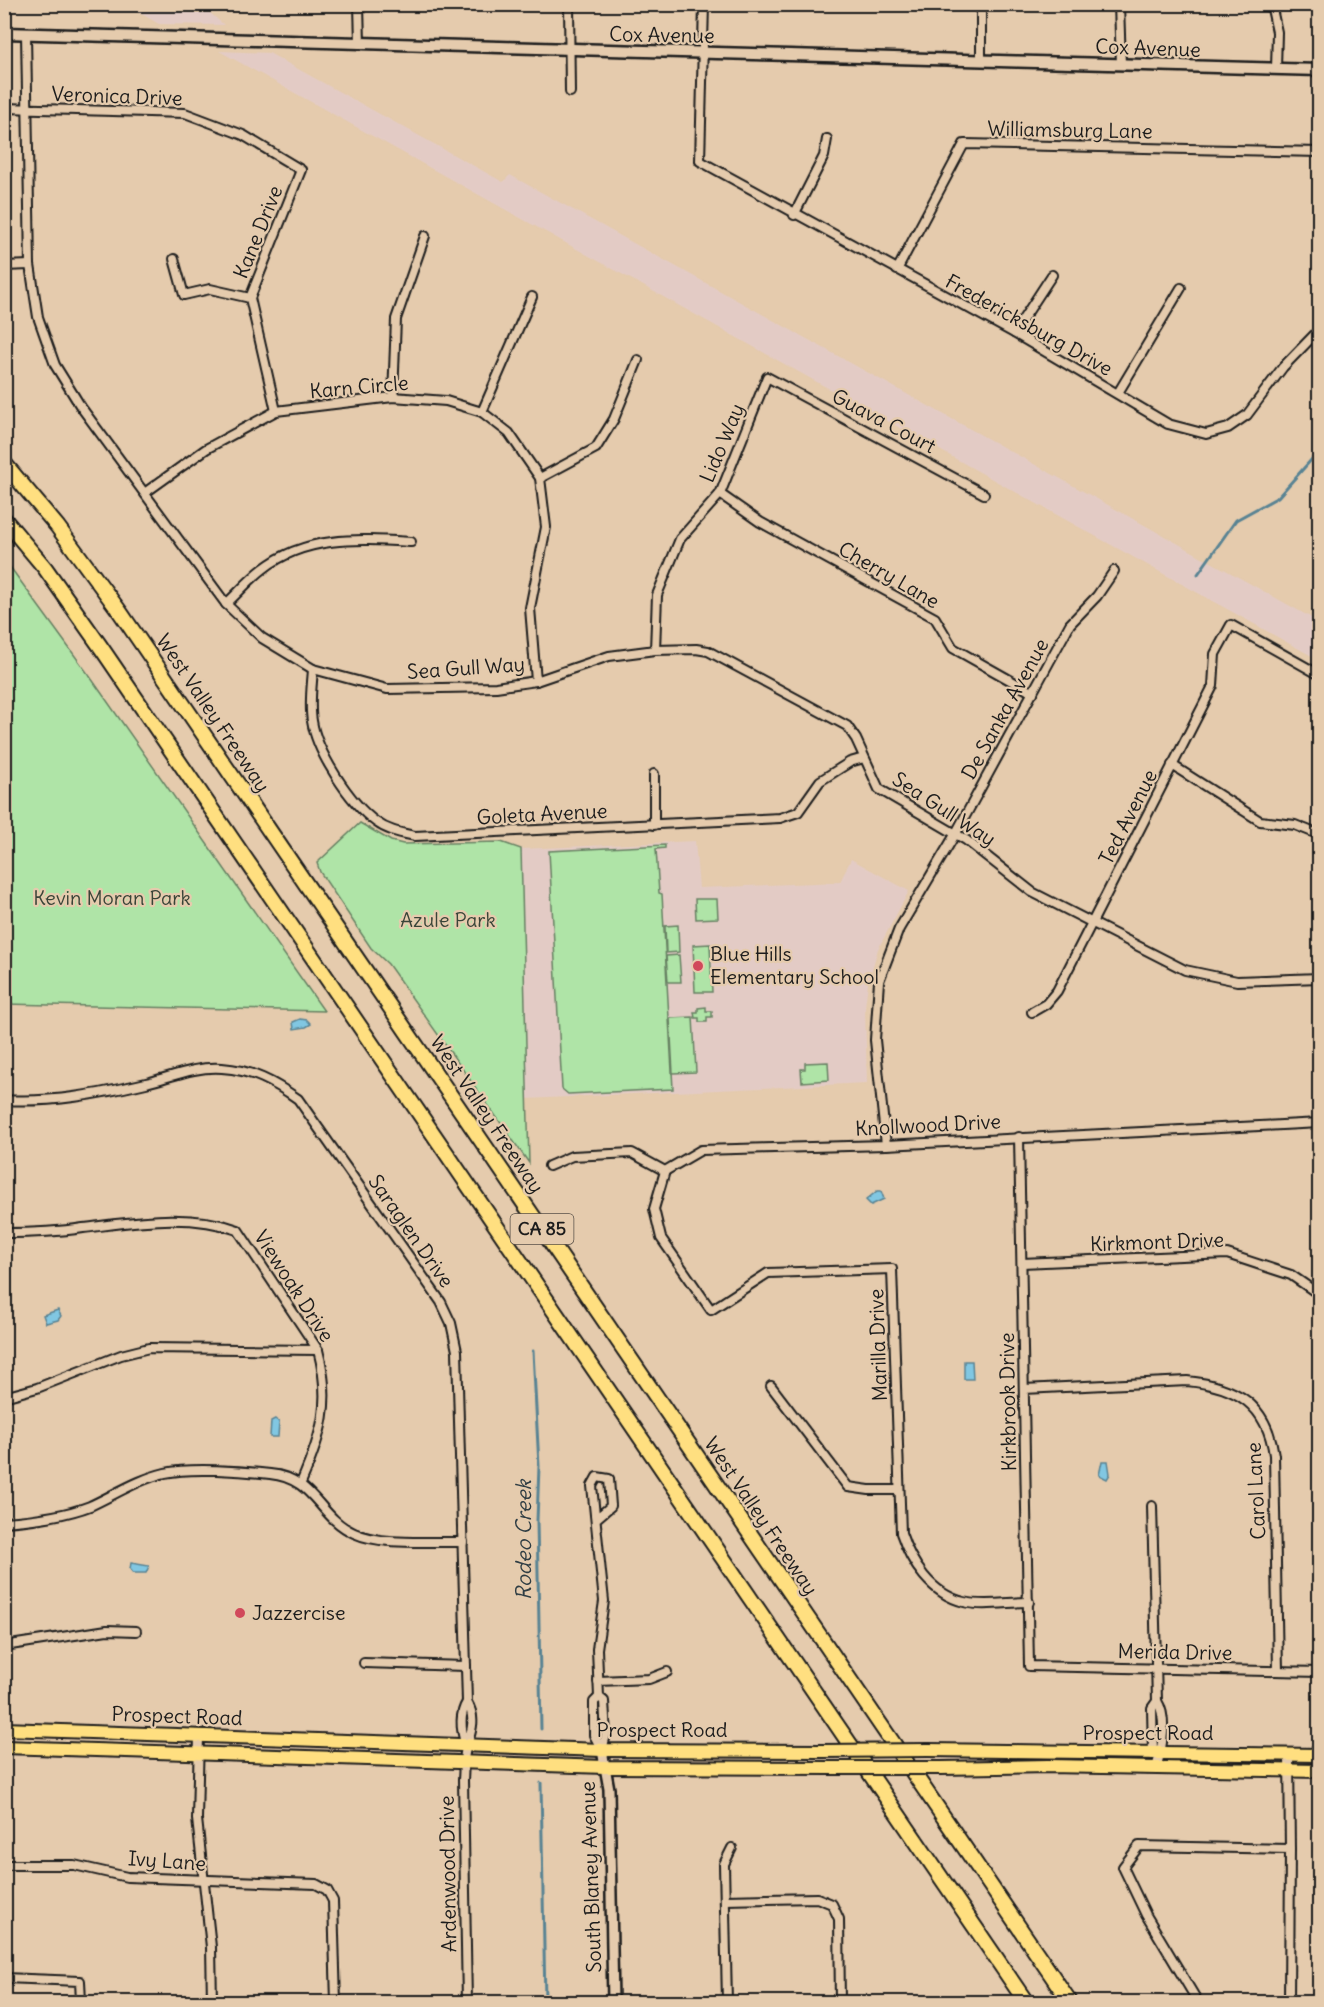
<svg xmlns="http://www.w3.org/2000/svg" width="1324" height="2007" viewBox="0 0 1324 2007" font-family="Delius,sans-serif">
<rect width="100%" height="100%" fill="#e5cbad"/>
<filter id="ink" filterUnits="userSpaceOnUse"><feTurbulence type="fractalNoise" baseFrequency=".0167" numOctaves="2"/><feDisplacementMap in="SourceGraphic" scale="12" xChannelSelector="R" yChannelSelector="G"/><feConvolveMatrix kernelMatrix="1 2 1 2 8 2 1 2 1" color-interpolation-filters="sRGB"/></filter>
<g filter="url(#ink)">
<g fill="#e3cbc5">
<path d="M 126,5 L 201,5 L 224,25 L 159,24 Z"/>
<path d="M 219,51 L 269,53 L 503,182 L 510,175 L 1195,553 L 1319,622 L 1319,660 Z"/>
<path d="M 695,841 L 699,888 L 840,882 L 851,859 L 909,891 L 878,949 L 868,983 L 865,1007 L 867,1083 L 526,1099 L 521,849 Z"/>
</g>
<g fill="#afe4a7" stroke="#668062" stroke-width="1.5">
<path d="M 5,560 L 91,678 L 324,1011 L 5,1004 Z"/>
<path d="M 360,823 L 391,841 L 403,844 L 501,842 L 521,849 L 529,1163 L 388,964 L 371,948 L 320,872 L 317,863 Z"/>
<path d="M 665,845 L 665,848 L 656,849 L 659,893 L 662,894 L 673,1089 L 568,1094 L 562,1089 L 549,851 Z"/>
<path d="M 695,899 L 717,899 L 718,918 L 696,919 Z"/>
<path d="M 678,925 L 679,952 L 666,953 L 665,926 Z"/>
<path d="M 710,944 L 712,992 L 695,992 L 693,945 Z"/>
<path d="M 679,955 L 681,982 L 668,982 L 666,956 Z"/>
<path d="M 706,1007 L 706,1011 L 712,1011 L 712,1017 L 707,1017 L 707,1022 L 699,1022 L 699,1018 L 695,1018 L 694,1012 L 698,1012 L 698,1008 Z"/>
<path d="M 693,1017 L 696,1072 L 673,1073 L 670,1018 Z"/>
<path d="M 828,1062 L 829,1080 L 802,1082 L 801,1069 L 805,1069 L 805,1063 Z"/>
</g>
<g fill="#81c7e2" stroke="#598393" stroke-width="1.5">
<path d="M 300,1019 L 307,1020 L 311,1024 L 306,1027 L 294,1029 L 293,1022 Z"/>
<path d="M 877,1191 L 881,1191 L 884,1199 L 871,1205 L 866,1200 Z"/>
<path d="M 58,1310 L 61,1316 L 58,1320 L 46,1323 L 43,1315 Z"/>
<path d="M 964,1361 L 972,1361 L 973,1379 L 964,1379 Z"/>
<path d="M 275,1419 L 279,1422 L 278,1437 L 270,1437 L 271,1421 Z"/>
<path d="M 1102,1461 L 1108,1461 L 1110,1474 L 1107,1479 L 1099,1475 Z"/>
<path d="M 131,1563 L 149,1566 L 146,1573 L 133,1573 L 130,1569 Z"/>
</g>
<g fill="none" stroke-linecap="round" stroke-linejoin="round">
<g stroke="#598393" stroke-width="3">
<path d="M 1198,574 L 1236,520 L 1278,497 L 1320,450"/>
<path d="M 533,1351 L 539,1466 L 537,1521 L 541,1729"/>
<path d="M 541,1783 L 545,2002"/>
</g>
<defs>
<g id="minor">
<path d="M 359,4 L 360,44"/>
<path d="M 569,4 L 570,92"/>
<path d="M 704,4 L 700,161 L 1014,333 L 1168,424 L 1206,434 L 1228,428 L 1247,415 L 1283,367 L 1320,329"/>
<path d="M 981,4 L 981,61"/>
<path d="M 1119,4 L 1121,65"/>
<path d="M 1271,4 L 1277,32 L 1276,69"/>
<path d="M 26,34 L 30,265 L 38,317 L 55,365 L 81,407 L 226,604 L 262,638 L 313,669 L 387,689 L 496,687 L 536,681 L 609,656 L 655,650 L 696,649 L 708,651 L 847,726 L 856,739 L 879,789 L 966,840 L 1032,892 L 1185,970 L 1237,981 L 1320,978"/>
<path d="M 4,108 L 185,113 L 243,135 L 301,170 L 250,298 L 276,411"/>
<path d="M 794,215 L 824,156 L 827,139"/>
<path d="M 174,259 L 184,295 L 210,289 L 250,298"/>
<path d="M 4,266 L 30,265"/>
<path d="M 897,270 L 964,144 L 1320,152"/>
<path d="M 1014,333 L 1052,275"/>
<path d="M 1118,393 L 1181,288"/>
<path d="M 393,397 L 396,319 L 425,236"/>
<path d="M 482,412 L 532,297"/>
<path d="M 540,478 L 596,448 L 614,419 L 638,360"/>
<path d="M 146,492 L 206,449 L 276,411 L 393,397 L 446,401 L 482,412 L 509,433 L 540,478 L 546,527 L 530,608 L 536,681"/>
<path d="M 720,494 L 760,522 L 935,618 L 953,648 L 1033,693"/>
<path d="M 226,604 C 238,593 250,579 263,569 C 306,535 359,539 411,542"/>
<path d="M 655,650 L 657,595 L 680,539 L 720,494 L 767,377 L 984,494"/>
<path d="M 313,669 C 312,685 309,704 312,721 C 317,753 350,803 376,822 C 388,831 401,833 415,836 L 780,818 L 798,812 L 820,781 L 850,762 L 864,758"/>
<path d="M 1172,765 L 1260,821 L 1295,825 L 1320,835"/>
<path d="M 654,774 L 654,825"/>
<path d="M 1032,1012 L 1046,1004 L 1057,991 L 1213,686 L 1215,654 L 1231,625 L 1320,675"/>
<path d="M 4,1100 C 52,1103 99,1094 146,1083 C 171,1077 195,1066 222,1068 C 252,1070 274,1082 298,1099 L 441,1302 L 451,1323 L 457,1351 L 467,1702 C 476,1717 472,1730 467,1745 C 463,1755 464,1769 463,1780 L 467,2002"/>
<path d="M 1019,1137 L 1029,1666 L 1320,1672"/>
<path d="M 886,1145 L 875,1040 L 879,981 L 899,929 L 956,833 L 1070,624 L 1097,596 L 1114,571"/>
<path d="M 549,1166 L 572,1156 L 632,1153 L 665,1171 L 701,1150 L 886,1145 L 1320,1123"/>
<path d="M 665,1171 L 654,1209 L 661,1238 L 711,1310 L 768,1273 L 892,1269 L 901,1533 C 911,1563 931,1594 964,1602 C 983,1607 1009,1602 1029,1602"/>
<path d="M 4,1233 C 31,1233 57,1232 83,1228 C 135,1222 188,1212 238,1230 L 318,1350 C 332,1402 322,1434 301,1483"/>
<path d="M 1022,1263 L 1227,1254 L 1291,1275 L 1320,1295"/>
<path d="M 771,1386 L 848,1487 L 869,1490 L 899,1490"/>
<path d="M 1024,1389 L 1187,1381 C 1236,1386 1267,1404 1274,1455 L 1278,1671"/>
<path d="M 4,1397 L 37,1388 L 121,1355 L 149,1348 L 318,1350"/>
<path d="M 1152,1506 L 1157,1701 C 1168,1718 1162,1750 1156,1768"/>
<path d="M 597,1518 L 611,1506 L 609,1479 L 597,1477 L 592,1486 L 604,1601 L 597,1649 L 599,1697 L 604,1701 L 606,1735 L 602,1750"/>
<path d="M 4,1522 C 32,1520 64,1516 90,1506 C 114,1495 139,1479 165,1473 C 191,1467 243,1471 270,1474 C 315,1478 318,1517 354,1533 C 382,1546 431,1541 463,1542"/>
<path d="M 4,1646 L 107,1630 L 136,1631"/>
<path d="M 364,1663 L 466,1666"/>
<path d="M 598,1681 L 649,1679 L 667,1672"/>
<path d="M 599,1697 L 594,1702 L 594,1735 L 602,1750"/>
<path d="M 199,1736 L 197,1819 L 211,1947 L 212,2002"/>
<path d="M 466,1745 C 461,1731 459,1715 467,1702"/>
<path d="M 1289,1754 L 1290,1849"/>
<path d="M 1153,1755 L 1152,1708 L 1157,1701"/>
<path d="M 4,1865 L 74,1865 L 127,1877 L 316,1884 L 327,1890 L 333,1901 L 336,2002"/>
<path d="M 725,1900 L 817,1898 L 832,1904 L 839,1919 L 840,2002"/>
<path d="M 4,1978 L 80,1981 L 81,2002"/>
<path d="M 727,2002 L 724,1864 L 732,1848"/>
<path d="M 1198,2002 L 1146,1915 L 1123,1867 L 1139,1846 L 1290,1849 L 1289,2002"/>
</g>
<path id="tertiary" d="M 602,1750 L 609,1789 L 613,2002"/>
<path id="secondary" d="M 4,33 L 1320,70"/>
<g id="primary">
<path d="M 4,1729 L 602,1750 L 823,1751"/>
<path d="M 4,1747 L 605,1767 L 834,1768"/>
<path d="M 928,1750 L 1320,1755"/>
<path d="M 941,1768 L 1048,1766 L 1320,1771"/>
</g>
<g id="motorway">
<path d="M 4,463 L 57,526 L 120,612 L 1070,2002"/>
<path d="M 4,519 L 45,568 L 100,646 L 1026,2002"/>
</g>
</defs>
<use href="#minor" stroke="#1c1c1c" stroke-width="12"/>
<use href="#tertiary" stroke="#1c1c1c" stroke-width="14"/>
<use href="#secondary" stroke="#1c1c1c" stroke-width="15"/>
<use href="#primary" stroke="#1c1c1c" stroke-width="16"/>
<use href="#motorway" stroke="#1c1c1c" stroke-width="18"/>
<use href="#minor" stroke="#e5cbad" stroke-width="8"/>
<use href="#tertiary" stroke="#e5cbad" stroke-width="9"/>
<use href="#secondary" stroke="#e5cbad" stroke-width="10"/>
<use href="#primary" stroke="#ffdf80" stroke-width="12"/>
<use href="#motorway" stroke="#ffdf80" stroke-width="14"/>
<defs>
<g id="primary-bridge">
<path d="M 823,1751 L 928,1750"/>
<path d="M 834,1768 L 941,1768"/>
</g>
</defs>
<use href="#primary-bridge" stroke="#1c1c1c" stroke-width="16" stroke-linecap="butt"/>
<use href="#primary-bridge" stroke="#ffdf80" stroke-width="12"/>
</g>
</g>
<g fill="#d1495b" stroke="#e5cbad" stroke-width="2">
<circle cx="698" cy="966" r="6"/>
<circle cx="240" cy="1613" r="6"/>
</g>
<g text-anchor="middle" stroke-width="4.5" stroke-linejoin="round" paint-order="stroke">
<rect fill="#e5cbad" stroke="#585048" stroke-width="1.5" x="510.5" y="1214" width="63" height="30" rx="4.5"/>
<g font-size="18" font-weight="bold" fill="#1c1c1c">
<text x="542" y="1235">CA 85</text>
</g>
<g font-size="20" fill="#1c1c1c" stroke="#e5cbad">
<text transform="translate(662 35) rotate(1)" y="7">Cox Avenue</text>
<text transform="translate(1148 48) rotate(2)" y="7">Cox Avenue</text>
<text transform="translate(117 96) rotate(2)" y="7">Veronica Drive</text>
<text transform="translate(1070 130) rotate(1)" y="7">Williamsburg Lane</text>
<text transform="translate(258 232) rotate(-68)" y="7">Kane Drive</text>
<text transform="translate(1029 325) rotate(29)" y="7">Fredericksburg Drive</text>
<text transform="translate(359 387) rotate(-5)" y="7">Karn Circle</text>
<text transform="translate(884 421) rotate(28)" y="7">Guava Court</text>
<text transform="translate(722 443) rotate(-67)" y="7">Lido Way</text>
<text transform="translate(889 575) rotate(30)" y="7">Cherry Lane</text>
<text transform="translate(466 668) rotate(-4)" y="7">Sea Gull Way</text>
<text transform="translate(1005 709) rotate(-61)" y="7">De Sanka Avenue</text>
<text transform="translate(213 713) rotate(56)" y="7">West Valley Freeway</text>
<text transform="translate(944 809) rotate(33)" y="7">Sea Gull Way</text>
<text transform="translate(542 814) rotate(-3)" y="7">Goleta Avenue</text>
<text transform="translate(1128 817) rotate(-63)" y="7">Ted Avenue</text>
<text transform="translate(487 1114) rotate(56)" y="7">West Valley Freeway</text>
<text transform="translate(928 1125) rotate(-3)" y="7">Knollwood Drive</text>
<text transform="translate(411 1231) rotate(55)" y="7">Saraglen Drive</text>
<text transform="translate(1157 1242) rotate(-2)" y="7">Kirkmont Drive</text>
<text transform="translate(294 1286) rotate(57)" y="7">Viewoak Drive</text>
<text transform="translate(878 1345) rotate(-92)" y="7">Marilla Drive</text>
<text transform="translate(1008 1402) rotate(-91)" y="7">Kirkbrook Drive</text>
<text transform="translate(1256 1491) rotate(-93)" y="7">Carol Lane</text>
<text transform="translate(761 1516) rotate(56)" y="7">West Valley Freeway</text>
<text transform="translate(1175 1652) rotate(1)" y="7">Merida Drive</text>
<text transform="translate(177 1716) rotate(2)" y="7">Prospect Road</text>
<text x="662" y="1737">Prospect Road</text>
<text x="1148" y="1740">Prospect Road</text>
<text transform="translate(167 1861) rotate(4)" y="7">Ivy Lane</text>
<text transform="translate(448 1874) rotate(-91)" y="7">Ardenwood Drive</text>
<text transform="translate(591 1877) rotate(-92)" y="7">South Blaney Avenue</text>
</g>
<g font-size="20" fill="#394438" stroke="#e5cbad">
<text x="112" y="905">Kevin Moran Park</text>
<text x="448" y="927">Azule Park</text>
</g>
<g font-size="20" fill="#1c1c1c" stroke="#e5cbad" text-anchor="start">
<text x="710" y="961">Blue Hills<tspan x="710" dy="23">Elementary School</tspan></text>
<text x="252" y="1620">Jazzercise</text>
</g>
<g font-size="21" font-style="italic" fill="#303e44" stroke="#e5cbad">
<text transform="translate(524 1540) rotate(-90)" y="7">Rodeo Creek</text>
</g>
</g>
<rect width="1324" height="2007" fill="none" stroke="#e5cbad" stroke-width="24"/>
<rect x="12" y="12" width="1300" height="1983" fill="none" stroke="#1c1c1c" stroke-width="2" filter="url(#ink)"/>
</svg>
